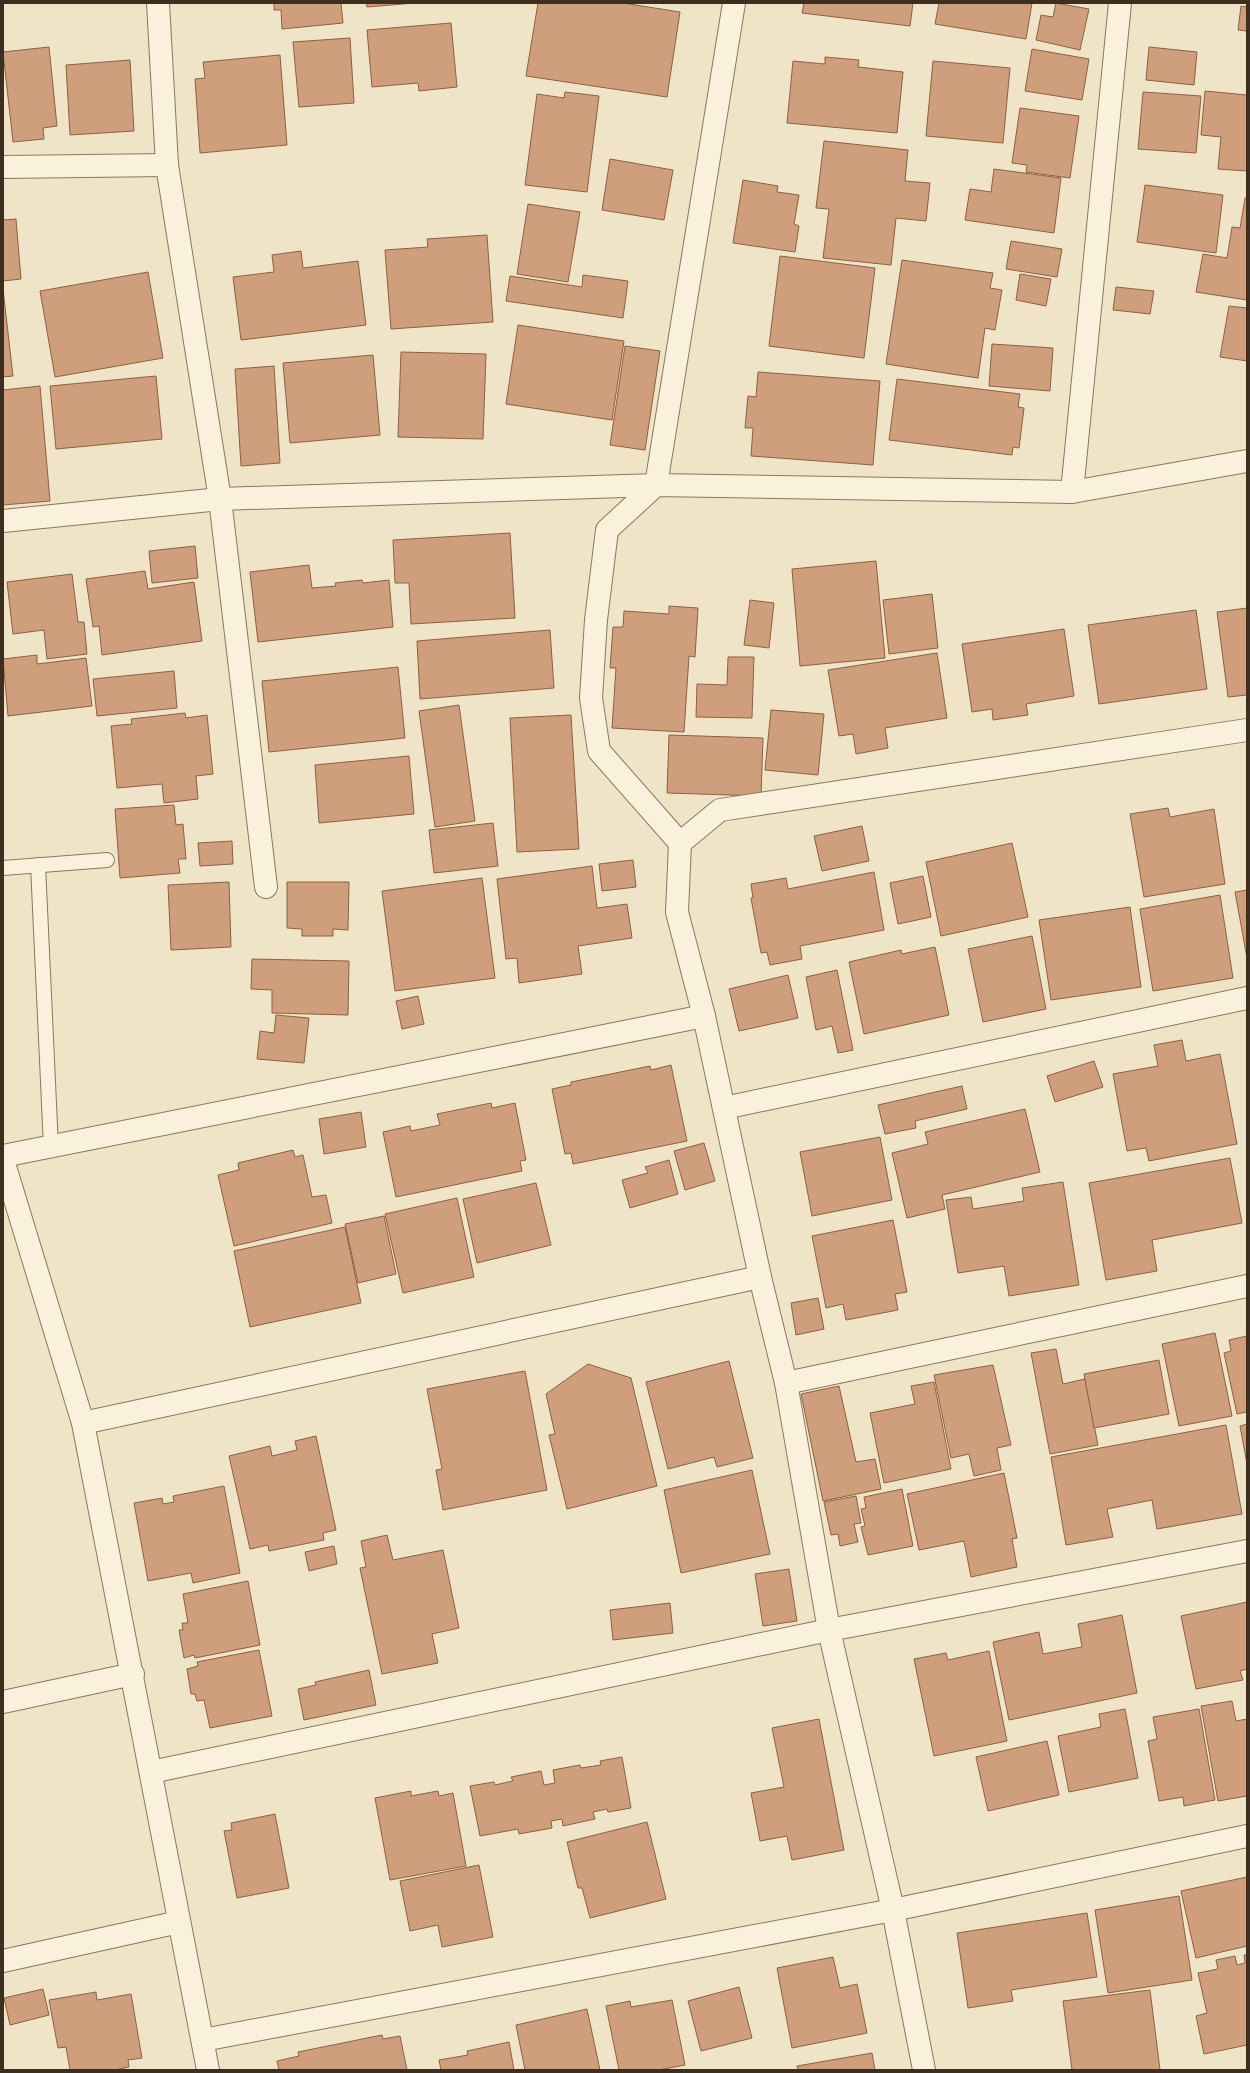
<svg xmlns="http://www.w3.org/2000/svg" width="1250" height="2073" viewBox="0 0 1250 2073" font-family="'Times New Roman',serif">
<rect width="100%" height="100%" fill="#f0e4c8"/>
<g fill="#cf9f7d" stroke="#8d5f41">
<path d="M 274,3 L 341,3 L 343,23 L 282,29 L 281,10 L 274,10 Z"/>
<path d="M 366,3 L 415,3 L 367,7 Z"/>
<path d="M 538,3 L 623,3 L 680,12 L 667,97 L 526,76 Z"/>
<path d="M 804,3 L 913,3 L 910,26 L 802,13 Z"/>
<path d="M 939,3 L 1032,3 L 1026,39 L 935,24 Z"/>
<path d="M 1056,3 L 1089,9 L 1080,50 L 1036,40 L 1041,15 L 1053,17 Z"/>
<path d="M 1241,6 L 1247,7 L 1247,31 L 1238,30 Z"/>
<path d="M 451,23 L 457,87 L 419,91 L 418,83 L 372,87 L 367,30 Z"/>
<path d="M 350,38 L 354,103 L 299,107 L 293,42 Z"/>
<path d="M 49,47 L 57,126 L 43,128 L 44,139 L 13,142 L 3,52 Z"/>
<path d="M 1149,47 L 1197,52 L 1194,85 L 1146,80 Z"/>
<path d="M 1032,49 L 1089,59 L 1082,100 L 1025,91 Z"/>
<path d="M 280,55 L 287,145 L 200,153 L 195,79 L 205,78 L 203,62 Z"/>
<path d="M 825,57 L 859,60 L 858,67 L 903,72 L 897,133 L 787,123 L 793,61 L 825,64 Z"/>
<path d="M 130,60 L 134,131 L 70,135 L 66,65 Z"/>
<path d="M 933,61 L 1010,68 L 1003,143 L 926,136 Z"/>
<path d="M 1205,91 L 1247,95 L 1247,171 L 1218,169 L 1221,137 L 1201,135 Z"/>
<path d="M 565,92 L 599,96 L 587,192 L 525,185 L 537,94 L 564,98 Z"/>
<path d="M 1143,92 L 1201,96 L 1196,153 L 1138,149 Z"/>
<path d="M 1020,108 L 1079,116 L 1070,178 L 1026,172 L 1027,165 L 1012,163 Z"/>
<path d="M 824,141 L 908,150 L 905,181 L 930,183 L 926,221 L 896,218 L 891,265 L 823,258 L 829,209 L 816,208 Z"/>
<path d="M 610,159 L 673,170 L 664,220 L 602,210 Z"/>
<path d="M 994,169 L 1061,178 L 1054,233 L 965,220 L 970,189 L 991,192 Z"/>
<path d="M 743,180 L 778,186 L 777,192 L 799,195 L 794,224 L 799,226 L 795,252 L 733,243 Z"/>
<path d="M 1145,185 L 1223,195 L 1216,253 L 1137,242 Z"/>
<path d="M 1245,198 L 1247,198 L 1247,300 L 1196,292 L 1203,254 L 1227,258 L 1232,227 L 1240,228 Z"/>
<path d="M 528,204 L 580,212 L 568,282 L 517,274 Z"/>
<path d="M 16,219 L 21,279 L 3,281 L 3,220 Z"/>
<path d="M 487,235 L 493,322 L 391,329 L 385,250 L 428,247 L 427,239 Z"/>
<path d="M 1011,241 L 1062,249 L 1057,277 L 1006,269 Z"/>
<path d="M 301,251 L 303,268 L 358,261 L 366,325 L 241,340 L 233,277 L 274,272 L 272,255 Z"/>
<path d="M 780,256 L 875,268 L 864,358 L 769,346 Z"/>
<path d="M 902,260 L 993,273 L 990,288 L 1002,290 L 995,330 L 985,328 L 978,378 L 886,364 Z"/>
<path d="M 148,272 L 163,358 L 55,377 L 40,291 Z"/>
<path d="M 1020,274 L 1051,279 L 1046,306 L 1016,300 Z"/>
<path d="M 583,275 L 628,281 L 623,318 L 506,301 L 510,276 L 582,287 Z"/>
<path d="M 1116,287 L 1154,291 L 1150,314 L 1113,310 Z"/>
<path d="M 3,289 L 13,376 L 3,377 Z"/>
<path d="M 1229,306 L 1247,308 L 1247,361 L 1220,357 Z"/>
<path d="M 518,325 L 624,341 L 612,420 L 506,404 Z"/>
<path d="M 992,344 L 1053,348 L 1050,391 L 989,386 Z"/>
<path d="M 625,346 L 660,351 L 645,450 L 610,445 Z"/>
<path d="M 401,352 L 486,354 L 483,439 L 398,437 Z"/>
<path d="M 373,355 L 380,435 L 290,443 L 283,363 Z"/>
<path d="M 274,366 L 280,463 L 241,466 L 235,369 Z"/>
<path d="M 758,372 L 880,381 L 873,465 L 751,456 L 753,428 L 745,428 L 748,396 L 756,397 Z"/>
<path d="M 156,376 L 162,439 L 56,449 L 50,386 Z"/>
<path d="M 897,379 L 1020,394 L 1018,407 L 1024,408 L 1019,448 L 1013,447 L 1012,455 L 889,440 Z"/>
<path d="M 40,386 L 50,501 L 3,505 L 3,390 Z"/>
<path d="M 510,533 L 515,618 L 411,624 L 409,583 L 395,583 L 393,540 Z"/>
<path d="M 195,546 L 198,578 L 152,583 L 149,551 Z"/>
<path d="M 876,561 L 885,658 L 800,666 L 792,569 Z"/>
<path d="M 309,565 L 312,588 L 336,586 L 335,583 L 362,580 L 363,583 L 389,580 L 393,627 L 258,642 L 250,572 Z"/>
<path d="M 145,571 L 148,589 L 194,582 L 202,641 L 102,655 L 99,626 L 93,627 L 86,579 Z"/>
<path d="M 72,574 L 78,622 L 84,622 L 87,654 L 47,659 L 44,630 L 13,634 L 7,582 Z"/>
<path d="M 932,594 L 938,648 L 889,654 L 883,600 Z"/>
<path d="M 750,600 L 774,603 L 769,648 L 744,645 Z"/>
<path d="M 669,606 L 698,608 L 695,657 L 689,656 L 684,732 L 612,728 L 616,668 L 610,668 L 613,627 L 623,627 L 624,611 L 669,614 Z"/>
<path d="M 1247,608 L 1247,695 L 1228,697 L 1217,612 Z"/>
<path d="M 1196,610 L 1207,689 L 1099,704 L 1088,625 Z"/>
<path d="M 1064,629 L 1074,696 L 1026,704 L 1028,715 L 993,720 L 992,709 L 972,712 L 962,644 Z"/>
<path d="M 550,630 L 554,688 L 420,699 L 417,641 Z"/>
<path d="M 937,653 L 947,718 L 885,728 L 888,748 L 856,754 L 853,734 L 839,736 L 828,670 Z"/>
<path d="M 37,655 L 37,664 L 86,658 L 92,706 L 8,716 L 3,659 Z"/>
<path d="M 728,657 L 754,657 L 752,718 L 696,717 L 697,684 L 727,685 Z"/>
<path d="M 398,667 L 405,738 L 269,752 L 262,681 Z"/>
<path d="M 174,671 L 177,708 L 97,716 L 93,679 Z"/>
<path d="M 459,705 L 475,821 L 435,827 L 419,711 Z"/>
<path d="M 771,710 L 824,714 L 818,775 L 765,770 Z"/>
<path d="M 185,713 L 186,718 L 207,715 L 213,774 L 196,776 L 198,799 L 164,803 L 162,784 L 117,788 L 111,726 L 132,724 L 131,719 Z"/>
<path d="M 571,715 L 579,849 L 517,852 L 510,718 Z"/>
<path d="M 669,735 L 763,738 L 761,796 L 667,793 Z"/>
<path d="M 409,756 L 414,814 L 319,823 L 315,765 Z"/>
<path d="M 174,805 L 176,825 L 183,824 L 186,859 L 178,859 L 180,873 L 120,878 L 115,809 Z"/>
<path d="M 1168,808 L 1170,817 L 1214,809 L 1225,884 L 1144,897 L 1130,814 Z"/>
<path d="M 493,823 L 498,866 L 434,873 L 429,830 Z"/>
<path d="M 862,826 L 869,861 L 822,871 L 814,836 Z"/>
<path d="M 232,841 L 233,864 L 200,866 L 198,843 Z"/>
<path d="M 1012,843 L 1028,917 L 941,936 L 926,862 Z"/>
<path d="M 633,860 L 636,887 L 602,891 L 599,864 Z"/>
<path d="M 592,866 L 597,908 L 627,904 L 632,938 L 578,946 L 582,974 L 519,983 L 517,958 L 506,959 L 497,879 Z"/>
<path d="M 874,872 L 884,930 L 800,946 L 802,959 L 770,965 L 767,952 L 761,953 L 751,898 L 753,898 L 751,884 L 786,878 L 788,889 Z"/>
<path d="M 923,876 L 931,917 L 898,924 L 890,883 Z"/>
<path d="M 482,878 L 495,978 L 395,991 L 382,891 Z"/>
<path d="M 229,882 L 231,947 L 171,950 L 168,885 Z"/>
<path d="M 287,882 L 349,882 L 348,930 L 333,929 L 333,936 L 302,936 L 302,929 L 287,928 Z"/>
<path d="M 1247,890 L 1247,958 L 1235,892 Z"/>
<path d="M 1220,895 L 1233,978 L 1153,991 L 1140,909 Z"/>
<path d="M 1130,907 L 1141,987 L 1051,1000 L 1039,920 Z"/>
<path d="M 1032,936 L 1046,1009 L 983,1022 L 968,949 Z"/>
<path d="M 935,947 L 949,1015 L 864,1034 L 849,962 L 901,950 L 902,954 Z"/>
<path d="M 252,959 L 349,961 L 348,1015 L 272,1013 L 272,990 L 251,989 Z"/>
<path d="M 837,970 L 853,1050 L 838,1053 L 832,1026 L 816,1030 L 806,977 Z"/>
<path d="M 788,975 L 798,1018 L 739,1031 L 729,989 Z"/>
<path d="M 418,996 L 424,1024 L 402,1029 L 396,1001 Z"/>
<path d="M 276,1015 L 309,1018 L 304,1063 L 257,1059 L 260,1031 L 274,1033 Z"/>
<path d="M 1182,1040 L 1186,1061 L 1220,1054 L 1237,1144 L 1149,1161 L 1146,1148 L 1127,1151 L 1113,1074 L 1158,1066 L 1154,1045 Z"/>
<path d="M 1094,1061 L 1103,1087 L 1055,1102 L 1047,1076 Z"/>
<path d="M 671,1065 L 687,1141 L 573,1164 L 571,1153 L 565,1154 L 552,1089 L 571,1085 L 571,1082 L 650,1066 L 651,1070 Z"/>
<path d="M 962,1086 L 967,1109 L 915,1121 L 916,1128 L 885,1134 L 878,1105 Z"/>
<path d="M 491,1103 L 492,1108 L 515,1103 L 526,1160 L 520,1161 L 522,1171 L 396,1197 L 383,1132 L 410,1126 L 411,1131 L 440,1125 L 437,1114 Z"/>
<path d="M 1025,1109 L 1040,1172 L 942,1195 L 945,1209 L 907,1218 L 892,1153 L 928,1144 L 925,1132 Z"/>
<path d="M 361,1112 L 366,1147 L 324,1154 L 319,1119 Z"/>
<path d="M 880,1137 L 892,1200 L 812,1216 L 800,1152 Z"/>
<path d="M 704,1143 L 715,1181 L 685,1190 L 674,1151 Z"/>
<path d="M 293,1150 L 295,1157 L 303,1155 L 312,1197 L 326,1195 L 332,1223 L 234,1246 L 218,1175 L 239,1170 L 238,1163 Z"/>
<path d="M 1230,1158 L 1242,1223 L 1152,1240 L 1157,1271 L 1106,1280 L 1089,1183 Z"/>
<path d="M 669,1160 L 678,1194 L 630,1208 L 622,1180 L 648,1173 L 645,1167 Z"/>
<path d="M 1063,1182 L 1079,1285 L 1009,1296 L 1004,1266 L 958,1273 L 946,1200 L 971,1197 L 973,1209 L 1024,1201 L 1022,1188 Z"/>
<path d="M 536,1183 L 551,1245 L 477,1263 L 463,1199 Z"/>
<path d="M 457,1198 L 474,1277 L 403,1293 L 385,1214 Z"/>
<path d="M 384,1216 L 396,1274 L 358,1283 L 345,1224 Z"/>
<path d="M 893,1220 L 907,1292 L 895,1294 L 898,1310 L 846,1320 L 843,1304 L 826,1308 L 812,1236 Z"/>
<path d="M 345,1227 L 361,1303 L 250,1327 L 234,1251 Z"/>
<path d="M 818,1298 L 824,1329 L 796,1335 L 791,1303 Z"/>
<path d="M 1215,1333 L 1232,1416 L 1179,1426 L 1162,1344 Z"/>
<path d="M 1247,1336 L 1247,1412 L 1237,1414 L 1224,1353 L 1231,1351 L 1229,1340 Z"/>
<path d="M 1056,1349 L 1063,1384 L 1085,1379 L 1098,1445 L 1050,1454 L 1031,1353 Z"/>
<path d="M 1159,1360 L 1169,1414 L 1094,1428 L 1084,1374 Z"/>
<path d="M 729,1361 L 753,1458 L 717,1467 L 714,1457 L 668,1469 L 646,1382 Z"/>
<path d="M 588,1364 L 631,1378 L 657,1486 L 567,1509 L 549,1435 L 555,1434 L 546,1394 Z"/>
<path d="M 993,1365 L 1011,1445 L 997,1448 L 1001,1470 L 974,1476 L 969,1454 L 951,1458 L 934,1375 Z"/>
<path d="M 525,1371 L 547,1490 L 443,1510 L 436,1470 L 442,1469 L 427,1389 Z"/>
<path d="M 934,1382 L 951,1469 L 884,1483 L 870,1413 L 915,1404 L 911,1386 Z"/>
<path d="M 839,1386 L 856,1462 L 875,1459 L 881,1489 L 823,1501 L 801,1394 Z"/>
<path d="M 1247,1424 L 1247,1464 L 1240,1426 Z"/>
<path d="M 1226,1425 L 1242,1514 L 1157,1529 L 1152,1500 L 1107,1509 L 1113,1537 L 1066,1545 L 1051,1457 Z"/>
<path d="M 316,1436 L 336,1530 L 323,1533 L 324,1540 L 269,1551 L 268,1545 L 250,1549 L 229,1456 L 270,1446 L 272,1456 L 297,1450 L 295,1441 Z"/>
<path d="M 752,1470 L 770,1554 L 681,1573 L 664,1490 Z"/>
<path d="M 1004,1473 L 1017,1538 L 1012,1539 L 1017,1567 L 971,1577 L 964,1541 L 919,1550 L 907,1494 Z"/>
<path d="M 224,1486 L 240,1573 L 193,1583 L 191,1573 L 148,1581 L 134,1503 L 162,1498 L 163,1504 L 174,1502 L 173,1496 Z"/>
<path d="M 902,1489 L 913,1546 L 868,1555 L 861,1527 L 865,1526 L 861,1509 L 866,1508 L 864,1497 Z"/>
<path d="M 856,1496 L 861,1523 L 854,1524 L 858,1542 L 840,1546 L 838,1534 L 831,1535 L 824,1502 Z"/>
<path d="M 387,1535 L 393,1560 L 443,1550 L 459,1628 L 432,1634 L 438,1663 L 382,1674 L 360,1568 L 366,1567 L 361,1541 Z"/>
<path d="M 334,1546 L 337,1564 L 309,1571 L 305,1552 Z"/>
<path d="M 789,1569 L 797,1621 L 763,1626 L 755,1574 Z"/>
<path d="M 248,1581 L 260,1645 L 195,1658 L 194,1655 L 184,1658 L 179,1630 L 183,1630 L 182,1623 L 188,1623 L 183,1594 Z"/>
<path d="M 1247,1602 L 1247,1669 L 1240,1671 L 1243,1680 L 1196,1689 L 1181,1616 Z"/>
<path d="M 670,1603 L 673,1633 L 613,1640 L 610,1610 Z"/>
<path d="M 1122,1615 L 1137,1693 L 1009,1720 L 993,1642 L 1039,1632 L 1043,1654 L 1082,1647 L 1078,1624 Z"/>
<path d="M 259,1650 L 272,1716 L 210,1728 L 204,1700 L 197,1701 L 195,1694 L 191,1694 L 187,1669 L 198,1666 L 197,1662 Z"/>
<path d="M 989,1651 L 1007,1741 L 934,1756 L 914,1659 L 946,1653 L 948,1660 Z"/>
<path d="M 369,1670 L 376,1705 L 304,1720 L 298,1689 L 316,1685 L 315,1682 Z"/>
<path d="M 1232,1701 L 1236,1721 L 1247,1719 L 1247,1796 L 1218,1801 L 1201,1706 Z"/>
<path d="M 1125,1709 L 1138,1778 L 1069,1792 L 1058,1736 L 1101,1727 L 1099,1714 Z"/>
<path d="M 1199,1709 L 1215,1800 L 1184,1806 L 1183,1797 L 1159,1801 L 1148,1741 L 1157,1739 L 1153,1717 Z"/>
<path d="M 819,1719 L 844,1850 L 792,1860 L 787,1836 L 760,1841 L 751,1793 L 784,1787 L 772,1728 Z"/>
<path d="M 1047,1741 L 1059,1795 L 988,1811 L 976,1757 Z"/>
<path d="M 622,1757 L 631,1808 L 608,1812 L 607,1809 L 593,1812 L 595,1819 L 563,1826 L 562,1819 L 551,1821 L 552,1828 L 519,1834 L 518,1829 L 480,1836 L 470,1786 L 494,1782 L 495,1785 L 513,1781 L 511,1777 L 541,1771 L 544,1785 L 555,1783 L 553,1770 L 580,1765 L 581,1768 L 601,1765 L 600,1761 Z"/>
<path d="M 411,1791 L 411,1796 L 438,1791 L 439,1796 L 453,1793 L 466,1866 L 390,1880 L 375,1798 Z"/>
<path d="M 275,1814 L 289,1888 L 237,1898 L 224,1831 L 232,1830 L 231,1823 Z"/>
<path d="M 647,1822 L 666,1899 L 590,1918 L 582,1888 L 578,1888 L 567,1842 Z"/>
<path d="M 479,1865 L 493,1937 L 442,1947 L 438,1925 L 410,1931 L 400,1881 Z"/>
<path d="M 1247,1877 L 1247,1946 L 1196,1958 L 1181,1891 Z"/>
<path d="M 1179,1896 L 1192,1980 L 1108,1993 L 1095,1910 Z"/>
<path d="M 1087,1913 L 1097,1977 L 1011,1990 L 1013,2001 L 968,2008 L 957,1933 Z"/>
<path d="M 1244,1955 L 1247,1955 L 1247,2045 L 1204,2054 L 1196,2016 L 1207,2013 L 1198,1973 L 1218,1969 L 1216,1960 L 1235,1956 L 1237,1965 L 1245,1963 Z"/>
<path d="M 833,1957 L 840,1988 L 857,1984 L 867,2033 L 792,2048 L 777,1968 Z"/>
<path d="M 739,1987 L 752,2038 L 701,2051 L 688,2001 Z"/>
<path d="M 43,1989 L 49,2015 L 10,2025 L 4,1998 Z"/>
<path d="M 1150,1990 L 1160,2070 L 1072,2070 L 1063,2001 Z"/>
<path d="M 96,1992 L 97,2000 L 131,1994 L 142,2058 L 128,2060 L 129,2067 L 115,2070 L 70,2070 L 66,2047 L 58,2048 L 49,2000 Z"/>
<path d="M 672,2000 L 685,2065 L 659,2070 L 619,2070 L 606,2006 L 630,2001 L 631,2007 Z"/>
<path d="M 587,2009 L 600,2070 L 525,2070 L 516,2025 Z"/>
<path d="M 382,2035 L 383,2039 L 400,2036 L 407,2070 L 279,2070 L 277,2061 L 299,2056 L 298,2052 Z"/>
<path d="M 509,2042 L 514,2070 L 441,2070 L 439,2060 L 468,2055 L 467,2051 Z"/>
<path d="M 872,2053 L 875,2070 L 798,2070 L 797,2066 Z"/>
</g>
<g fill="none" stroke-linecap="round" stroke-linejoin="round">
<defs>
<g id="lane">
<path d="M 38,865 L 51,1147"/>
<path d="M 3,868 L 107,860"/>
</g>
<g id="street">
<path d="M 158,3 L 167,165 L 220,499 L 266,887"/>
<path d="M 3,167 L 167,165"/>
<path d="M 1072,492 L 1120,3"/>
<path d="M 3,521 L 220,499 L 656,485 L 1072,492 L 1247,461"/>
<path d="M 680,843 L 599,751 L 591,698 L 596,620 L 607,530 L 656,485 L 734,3"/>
<path d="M 724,1108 L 1247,998"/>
<path d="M 3,1156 L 704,1016"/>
<path d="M 3,1160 L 83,1423 L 208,2070"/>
<path d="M 786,1383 L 1247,1286"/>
<path d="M 83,1423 L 760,1277"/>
<path d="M 3,1702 L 133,1674"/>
<path d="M 151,1772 L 829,1630 L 1247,1551"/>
<path d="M 3,1961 L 179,1922"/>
<path d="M 203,2040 L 893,1910 L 1247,1836"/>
<path d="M 924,2070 L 893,1910 L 829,1630 L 786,1383 L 760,1277 L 704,1016 L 677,912 L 680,843 L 720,810 L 1247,730"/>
</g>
</defs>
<use href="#lane" stroke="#8d765c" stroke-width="16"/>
<use href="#street" stroke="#8d765c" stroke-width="24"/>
<use href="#lane" stroke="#faf1dc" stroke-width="14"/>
<use href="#street" stroke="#faf1dc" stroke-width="22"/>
</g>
<rect width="1250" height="2073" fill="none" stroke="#3d2e20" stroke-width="8"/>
</svg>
